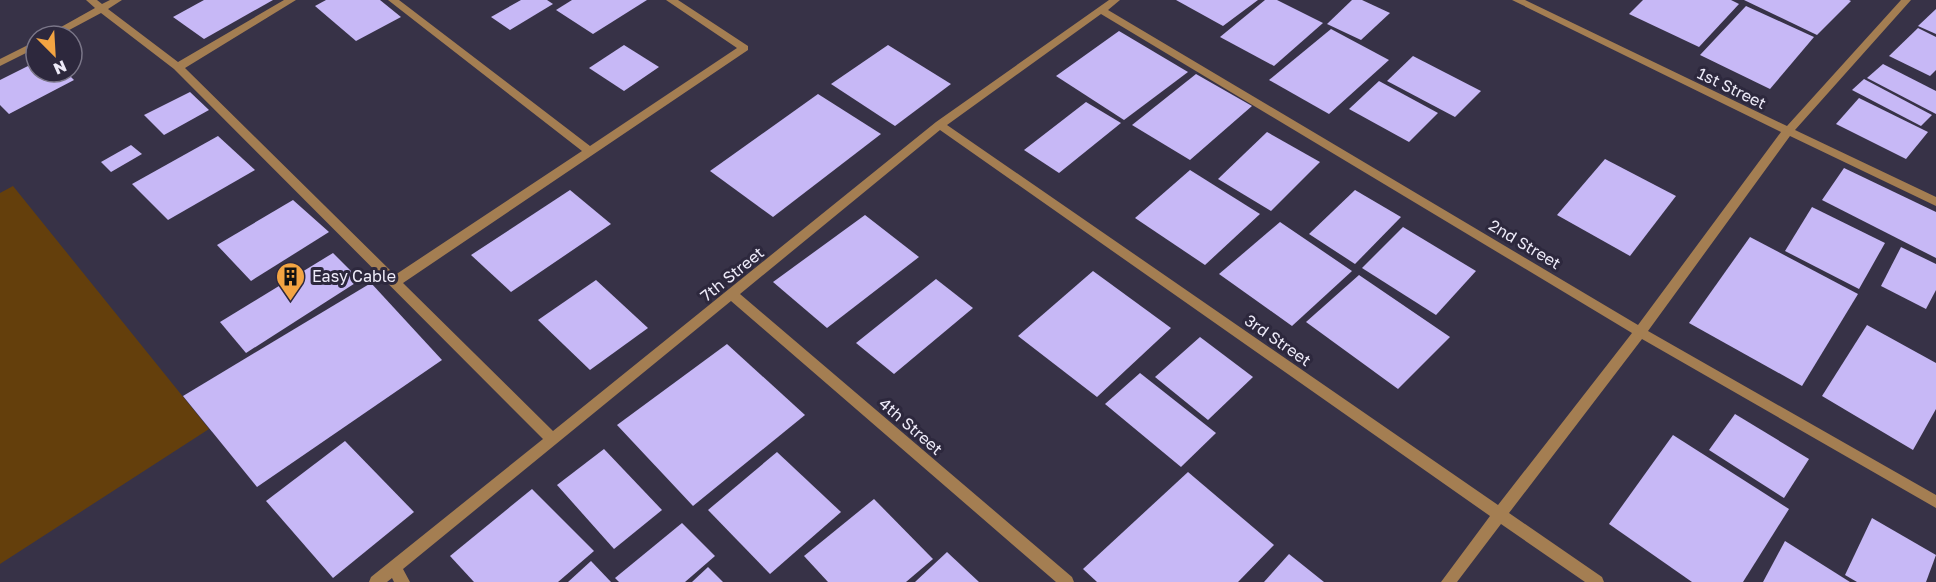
<svg xmlns="http://www.w3.org/2000/svg" width="1936" height="582" viewBox="0 0 1936 582" font-family="'Golos Text',sans-serif">
<rect width="100%" height="100%" fill="#373247"/>
<path fill="#643f0c" d="M 13,186 L 209,429 L 0,564 L 0,193 Z"/>
<g fill="#c7b8f6">
<path d="M 204,0 L 273,0 L 204,39 L 173,17 Z"/>
<path d="M 326,0 L 380,0 L 401,17 L 356,41 L 315,6 Z"/>
<path d="M 521,0 L 547,0 L 553,4 L 510,30 L 491,17 Z"/>
<path d="M 572,0 L 647,0 L 593,34 L 556,10 Z"/>
<path d="M 1176,0 L 1258,0 L 1223,26 Z"/>
<path d="M 1265,0 L 1277,0 L 1323,23 L 1274,66 L 1220,37 Z"/>
<path d="M 1352,0 L 1362,0 L 1390,13 L 1361,40 L 1327,24 Z"/>
<path d="M 1643,0 L 1731,0 L 1739,4 L 1699,47 L 1629,14 Z"/>
<path d="M 1744,0 L 1849,0 L 1851,1 L 1817,35 Z"/>
<path d="M 1746,6 L 1814,37 L 1770,89 L 1700,55 Z"/>
<path d="M 1936,9 L 1936,34 L 1918,26 Z"/>
<path d="M 1918,28 L 1936,37 L 1936,70 L 1930,76 L 1889,56 Z"/>
<path d="M 1331,29 L 1389,60 L 1329,114 L 1269,80 Z"/>
<path d="M 1119,31 L 1188,72 L 1124,120 L 1056,76 Z"/>
<path d="M 624,45 L 659,67 L 624,91 L 589,68 Z"/>
<path d="M 888,45 L 951,84 L 895,126 L 831,84 Z"/>
<path d="M 1413,56 L 1481,91 L 1455,117 L 1387,81 Z"/>
<path d="M 36,62 L 36,72 L 66,72 L 74,80 L 9,114 L 0,105 L 0,80 Z"/>
<path d="M 1883,64 L 1936,91 L 1936,114 L 1867,78 Z"/>
<path d="M 1196,74 L 1252,106 L 1190,160 L 1132,125 Z"/>
<path d="M 1864,79 L 1932,115 L 1921,126 L 1852,90 Z"/>
<path d="M 1379,81 L 1438,113 L 1409,142 L 1349,109 Z"/>
<path d="M 190,92 L 209,110 L 164,135 L 144,115 Z"/>
<path d="M 818,94 L 881,134 L 773,217 L 710,171 Z"/>
<path d="M 1859,98 L 1928,132 L 1906,159 L 1836,124 Z"/>
<path d="M 1086,102 L 1121,123 L 1059,173 L 1024,150 Z"/>
<path d="M 1267,132 L 1320,162 L 1271,211 L 1218,179 Z"/>
<path d="M 218,136 L 255,170 L 168,220 L 132,184 Z"/>
<path d="M 131,145 L 142,154 L 111,172 L 101,162 Z"/>
<path d="M 1605,159 L 1676,196 L 1630,256 L 1557,215 Z"/>
<path d="M 1844,168 L 1936,212 L 1936,258 L 1822,200 Z"/>
<path d="M 1190,170 L 1260,214 L 1205,265 L 1135,218 Z"/>
<path d="M 570,190 L 611,224 L 511,292 L 471,255 Z"/>
<path d="M 1355,190 L 1401,217 L 1355,264 L 1309,234 Z"/>
<path d="M 293,200 L 329,232 L 251,281 L 217,245 Z"/>
<path d="M 1812,207 L 1885,243 L 1859,289 L 1785,251 Z"/>
<path d="M 865,215 L 919,257 L 827,328 L 773,282 Z"/>
<path d="M 1280,222 L 1352,271 L 1292,326 L 1219,274 Z"/>
<path d="M 1403,227 L 1476,271 L 1436,315 L 1362,268 Z"/>
<path d="M 1750,237 L 1858,294 L 1802,386 L 1689,323 Z"/>
<path d="M 1901,247 L 1936,264 L 1936,290 L 1926,309 L 1881,286 Z"/>
<path d="M 333,253 L 360,280 L 246,353 L 220,322 Z"/>
<path d="M 1093,271 L 1171,328 L 1097,397 L 1018,336 Z"/>
<path d="M 1359,275 L 1450,337 L 1398,389 L 1306,322 Z"/>
<path d="M 936,279 L 973,308 L 894,374 L 856,343 Z"/>
<path d="M 596,280 L 648,328 L 590,370 L 538,320 Z"/>
<path d="M 371,283 L 442,360 L 257,487 L 183,396 Z"/>
<path d="M 1867,325 L 1936,363 L 1936,409 L 1913,450 L 1822,396 Z"/>
<path d="M 1200,337 L 1253,377 L 1208,420 L 1155,377 Z"/>
<path d="M 727,344 L 805,415 L 693,506 L 617,425 Z"/>
<path d="M 1140,373 L 1216,433 L 1181,467 L 1105,404 Z"/>
<path d="M 1735,414 L 1809,459 L 1784,498 L 1709,450 Z"/>
<path d="M 1673,435 L 1789,509 L 1743,582 L 1692,582 L 1609,524 Z"/>
<path d="M 345,441 L 414,512 L 333,578 L 266,501 Z"/>
<path d="M 604,449 L 662,510 L 614,549 L 557,485 Z"/>
<path d="M 777,452 L 841,512 L 770,574 L 708,510 Z"/>
<path d="M 1188,472 L 1274,545 L 1238,582 L 1097,582 L 1083,569 Z"/>
<path d="M 532,489 L 594,551 L 558,582 L 474,582 L 450,556 Z"/>
<path d="M 874,499 L 933,559 L 906,582 L 828,582 L 804,556 Z"/>
<path d="M 1872,518 L 1936,555 L 1926,582 L 1857,582 L 1845,575 Z"/>
<path d="M 682,523 L 715,556 L 685,582 L 619,582 L 615,578 Z"/>
<path d="M 1785,541 L 1850,582 L 1763,582 Z"/>
<path d="M 947,552 L 979,582 L 915,582 Z"/>
<path d="M 1289,554 L 1324,582 L 1264,582 Z"/>
<path d="M 591,561 L 611,582 L 568,582 Z"/>
<path d="M 708,567 L 723,582 L 692,582 Z"/>
</g>
<g fill="none" stroke-linecap="round" stroke-linejoin="round">
<g fill="#a47e52" fill-rule="evenodd">
<path d="M 86,0 L 97,0 L 102,4 L 110,0 L 122,0 L 108,9 L 178,62 L 284,0 L 296,0 L 185,68 L 395,275 L 582,151 L 388,0 L 399,0 L 590,146 L 737,48 L 666,0 L 678,0 L 748,46 L 748,50 L 403,283 L 553,431 L 936,122 L 1109,0 L 1120,0 L 1108,10 L 1638,325 L 1781,132 L 1512,0 L 1525,0 L 1787,126 L 1901,0 L 1911,0 L 1795,130 L 1936,197 L 1936,206 L 1790,136 L 1648,331 L 1936,495 L 1936,508 L 1642,339 L 1509,513 L 1602,577 L 1604,582 L 1585,582 L 1501,524 L 1457,582 L 1441,582 L 1490,516 L 940,130 L 740,294 L 1072,577 L 1074,582 L 1056,582 L 731,301 L 403,569 L 410,582 L 394,582 L 392,578 L 387,582 L 369,582 L 371,577 L 543,439 L 174,69 L 101,13 L 58,36 L 45,36 L 95,8 ZM 1101,14 L 1632,333 L 1498,505 L 947,125 Z"/>
<path d="M 36,41 L 36,48 L 0,66 L 0,59 Z"/>
</g>
</g>
<defs>
<symbol id="building-pin" viewBox="-11 -11 22 30"><path d="M0 17L-7.5 6A9.5 9.5 0 1 1 7.5 6Z" fill="#f3a442" stroke="#2d283d"/><path d="M-4-6H4V6H1V3H-1V6H-4ZM-2.5-4.3h1.7v1.8h-1.7ZM.8-4.3h1.7v1.8H.8ZM-2.5-1h1.7V.8h-1.7ZM.8-1h1.7V.8H.8Z" fill="#111"/></symbol>
</defs>
<g fill-rule="evenodd">
<use href="#building-pin" x="274" y="260" width="33" height="45"/>
</g>
<g text-anchor="middle" stroke-width="6" stroke-linejoin="round" paint-order="stroke">
<g font-size="16" fill="#eeebf9" stroke="#2d283d">
<text transform="translate(1732 88) rotate(26)" y="6">1st Street</text>
<text transform="translate(1525 244) rotate(31)" y="6">2nd Street</text>
<text transform="translate(732 274) rotate(-39)" y="6">7th Street</text>
<text transform="translate(1278 340) rotate(35)" y="6">3rd Street</text>
<text transform="translate(911 426) rotate(41)" y="6">4th Street</text>
</g>
<g font-size="16" fill="#eeebf9" stroke="#2d283d" text-anchor="start">
<text x="312" y="282">Easy Cable</text>
</g>
</g>
<g transform="translate(54 54) rotate(156)"><circle r="28" fill="#2d283d" stroke="#7a7688" stroke-width="1.5"/>
<path d="M0-4.5L10 22L0 15L-10 22Z" fill="#f3a442"/>
<text y="-9" font-size="16" font-weight="bold" text-anchor="middle" fill="#eeebf9">N</text>
</g>
</svg>
